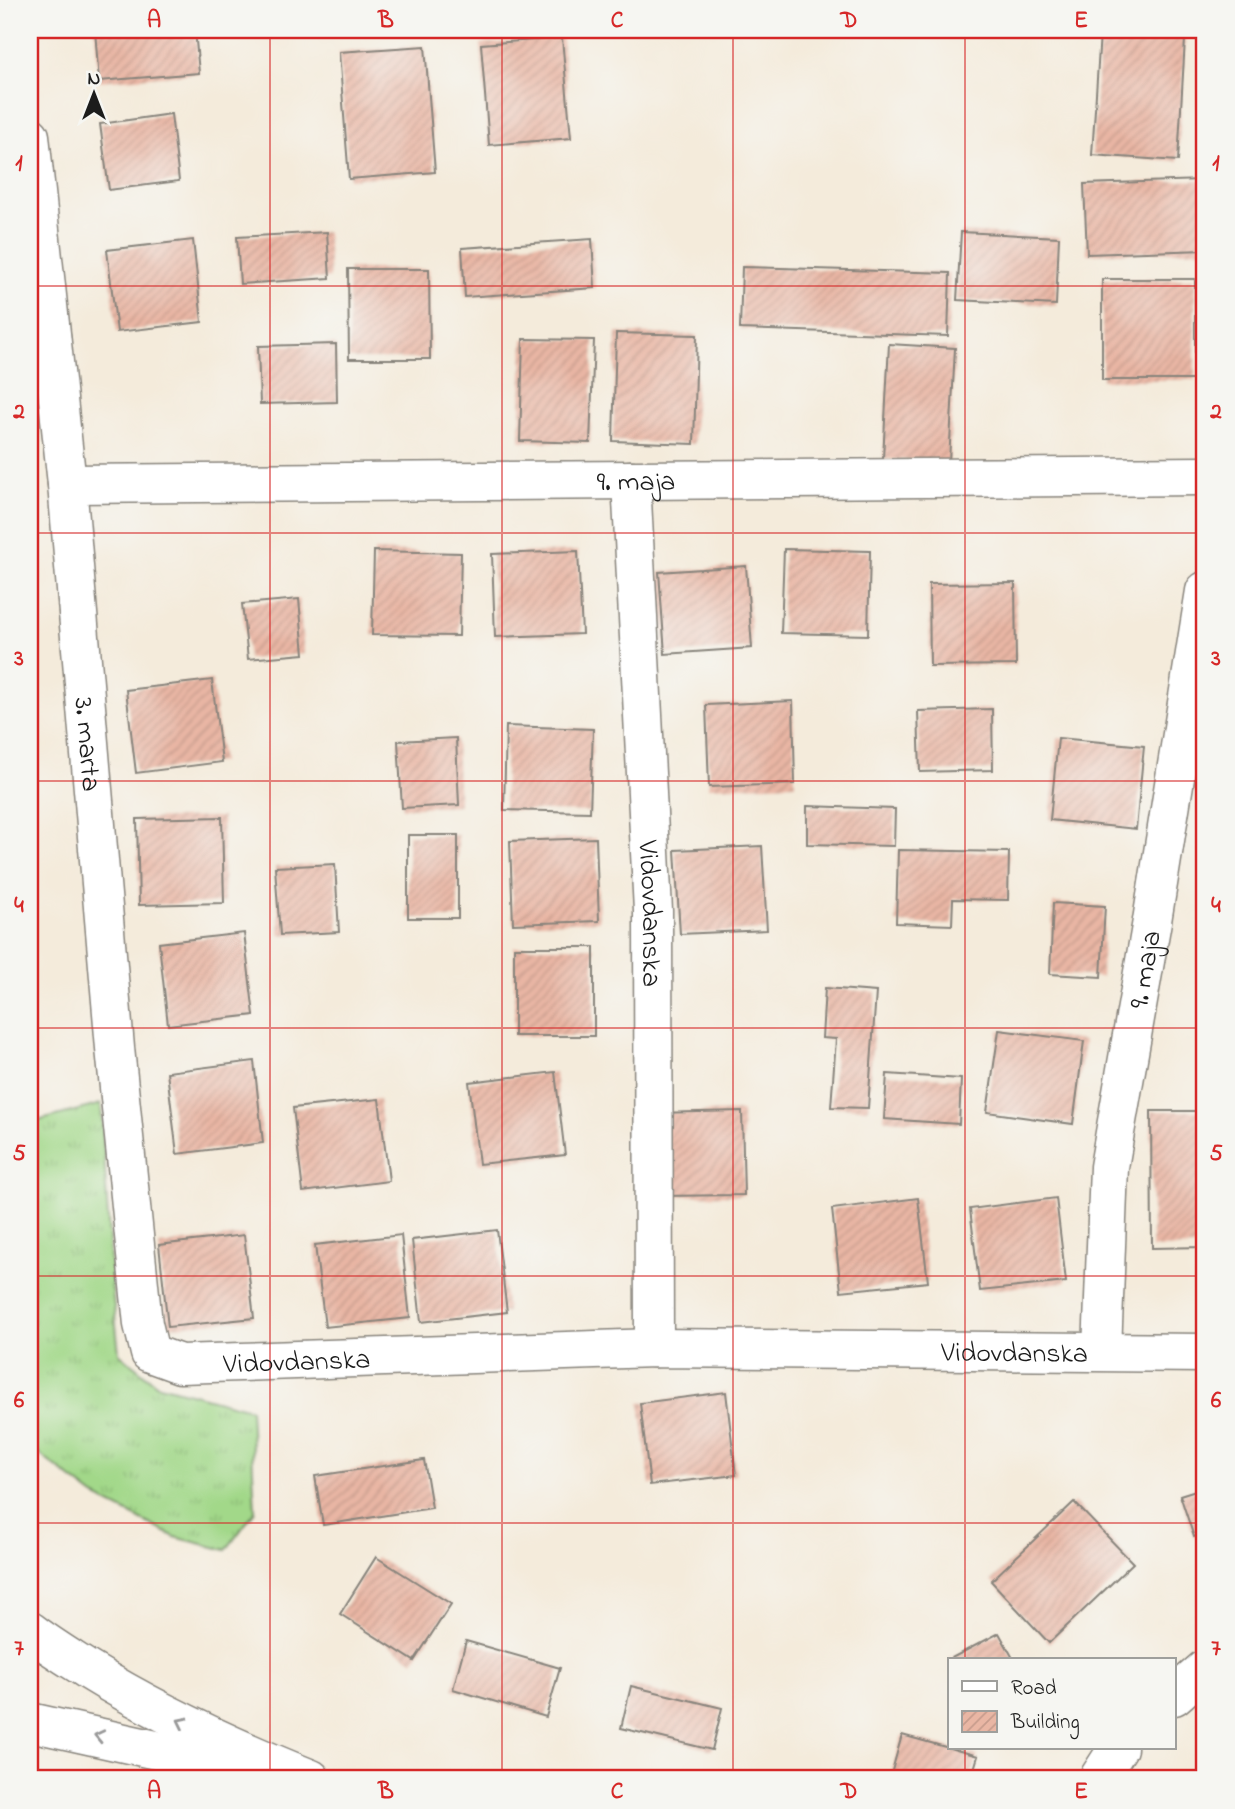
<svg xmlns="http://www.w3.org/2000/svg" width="1235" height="1809" viewBox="0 0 1235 1809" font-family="'Indie Flower',sans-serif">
<defs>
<pattern id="grass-tufts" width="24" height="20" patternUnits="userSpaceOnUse" patternTransform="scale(1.75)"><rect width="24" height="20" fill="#a2d889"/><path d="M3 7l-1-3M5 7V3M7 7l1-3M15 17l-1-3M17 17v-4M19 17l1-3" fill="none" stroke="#8bb976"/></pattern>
<pattern id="building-hatch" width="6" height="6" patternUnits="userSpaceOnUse" patternTransform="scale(1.75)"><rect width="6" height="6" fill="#e9b6a4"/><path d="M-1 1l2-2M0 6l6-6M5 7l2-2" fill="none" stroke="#c79c8d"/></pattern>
</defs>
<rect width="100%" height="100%" fill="#f6f6f2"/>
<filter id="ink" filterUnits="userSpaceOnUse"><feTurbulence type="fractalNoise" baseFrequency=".0143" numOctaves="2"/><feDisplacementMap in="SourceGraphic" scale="14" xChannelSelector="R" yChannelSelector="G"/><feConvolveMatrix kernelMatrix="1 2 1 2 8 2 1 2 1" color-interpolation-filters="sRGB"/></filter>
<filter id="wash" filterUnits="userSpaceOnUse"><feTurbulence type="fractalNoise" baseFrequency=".00686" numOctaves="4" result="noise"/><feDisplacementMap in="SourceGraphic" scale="28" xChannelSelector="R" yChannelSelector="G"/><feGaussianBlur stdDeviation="1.57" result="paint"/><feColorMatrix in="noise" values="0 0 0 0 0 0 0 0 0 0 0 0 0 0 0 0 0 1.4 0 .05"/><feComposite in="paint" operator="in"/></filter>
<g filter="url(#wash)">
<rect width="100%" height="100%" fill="#f4ebdb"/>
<path fill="url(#grass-tufts)" stroke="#5f7a52" stroke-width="2" d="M 101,1104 L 112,1288 L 119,1353 L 156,1384 L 250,1409 L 255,1511 L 226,1550 L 175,1537 L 94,1496 L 30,1447 L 30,1123 Z"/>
<g id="blocks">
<g fill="url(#building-hatch)">
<path d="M 95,30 L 195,30 L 199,73 L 99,81 Z"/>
<path d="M 1100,33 L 1185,39 L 1178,161 L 1092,155 Z"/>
<path d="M 562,38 L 571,138 L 489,145 L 481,44 Z"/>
<path d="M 425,46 L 435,172 L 349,179 L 339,52 Z"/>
<path d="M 171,114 L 179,181 L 109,190 L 100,124 Z"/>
<path d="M 1202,180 L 1205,250 L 1087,254 L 1084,184 Z"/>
<path d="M 327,232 L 330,278 L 240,284 L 237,237 Z"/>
<path d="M 961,232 L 1059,237 L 1056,305 L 957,300 Z"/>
<path d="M 592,239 L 595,288 L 465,297 L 462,248 Z"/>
<path d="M 193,240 L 202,322 L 117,332 L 107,250 Z"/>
<path d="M 742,267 L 950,273 L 948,336 L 740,329 Z"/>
<path d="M 348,269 L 429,269 L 430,359 L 349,359 Z"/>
<rect x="1102" y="279" width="93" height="101"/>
<path d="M 616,333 L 697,335 L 694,444 L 613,441 Z"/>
<path d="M 523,339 L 594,340 L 590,443 L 520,441 Z"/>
<path d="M 336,344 L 337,402 L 260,404 L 258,346 Z"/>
<path d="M 889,344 L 955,348 L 949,462 L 883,459 Z"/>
<path d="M 784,549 L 870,551 L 868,635 L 781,633 Z"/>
<path d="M 374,551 L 461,553 L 459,636 L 372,635 Z"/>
<path d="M 578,551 L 582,634 L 495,637 L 492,554 Z"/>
<path d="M 746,566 L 752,648 L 665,654 L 659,572 Z"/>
<path d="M 1015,583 L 1016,665 L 930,666 L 929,584 Z"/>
<path d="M 299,599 L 304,654 L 248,659 L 242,604 Z"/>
<path d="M 212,680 L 222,762 L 136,773 L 126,690 Z"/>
<path d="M 793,701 L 795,784 L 709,787 L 706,705 Z"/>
<path d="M 992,709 L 993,770 L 920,772 L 918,711 Z"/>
<path d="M 506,726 L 593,729 L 590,812 L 504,810 Z"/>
<path d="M 456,738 L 459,805 L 402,808 L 398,741 Z"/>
<path d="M 1058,738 L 1144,746 L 1136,829 L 1050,820 Z"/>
<path d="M 807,806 L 895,809 L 894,846 L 807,844 Z"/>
<path d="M 222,817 L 224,903 L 139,905 L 137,819 Z"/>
<rect x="408" y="835" width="50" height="83"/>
<path d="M 596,838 L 599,921 L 513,924 L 510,841 Z"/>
<path d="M 762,846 L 767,930 L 680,934 L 675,850 Z"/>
<path d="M 898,850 L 1009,852 L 1008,900 L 953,899 L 952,925 L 896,923 Z"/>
<path d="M 335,864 L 339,932 L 280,935 L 275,867 Z"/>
<path d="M 1053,903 L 1105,906 L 1101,977 L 1050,974 Z"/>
<path d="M 244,933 L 254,1015 L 168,1025 L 159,943 Z"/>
<rect x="514" y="947" width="80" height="89"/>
<path d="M 1203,984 L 1205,984 L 1205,1022 L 1200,1021 Z"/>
<path d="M 825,988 L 876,992 L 868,1108 L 831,1107 L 836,1039 L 822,1038 Z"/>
<path d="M 999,1030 L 1084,1041 L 1073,1124 L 987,1112 Z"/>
<path d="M 254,1061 L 263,1143 L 177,1154 L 167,1072 Z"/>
<path d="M 555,1072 L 565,1155 L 479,1164 L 469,1082 Z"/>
<path d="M 887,1074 L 961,1079 L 959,1124 L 884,1119 Z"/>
<path d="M 30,1081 L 32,1081 L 34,1100 L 30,1100 Z"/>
<path d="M 379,1099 L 389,1181 L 303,1192 L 293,1108 Z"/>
<path d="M 742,1111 L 744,1195 L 657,1196 L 655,1113 Z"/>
<path d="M 1151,1111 L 1205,1111 L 1205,1247 L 1152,1248 Z"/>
<path d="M 918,1198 L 928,1282 L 841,1291 L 832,1209 Z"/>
<path d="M 1056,1198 L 1066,1282 L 980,1291 L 970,1209 Z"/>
<path d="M 497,1230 L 507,1312 L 421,1322 L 412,1240 Z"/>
<path d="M 244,1235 L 254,1318 L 168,1327 L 159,1245 Z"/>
<path d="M 401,1235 L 410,1318 L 325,1327 L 315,1245 Z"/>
<path d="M 726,1392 L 736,1475 L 650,1485 L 640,1403 Z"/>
<path d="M 424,1460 L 432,1508 L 323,1525 L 315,1476 Z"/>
<path d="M 1205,1487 L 1205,1533 L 1194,1537 L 1180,1495 Z"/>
<path d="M 1074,1502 L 1133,1563 L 1049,1643 L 991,1581 Z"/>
<path d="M 376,1557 L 451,1604 L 414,1661 L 340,1614 Z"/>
<path d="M 999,1633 L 1014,1660 L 948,1660 Z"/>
<path d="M 466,1641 L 560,1668 L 546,1717 L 453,1689 Z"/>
<path d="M 631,1686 L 722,1708 L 712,1750 L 621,1728 Z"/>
<path d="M 902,1735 L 978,1756 L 971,1779 L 890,1778 Z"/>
</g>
</g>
</g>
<g filter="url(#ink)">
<use href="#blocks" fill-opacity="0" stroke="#88847c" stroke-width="2"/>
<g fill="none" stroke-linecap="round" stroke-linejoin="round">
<defs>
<g id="minor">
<path id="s1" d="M 30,136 L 67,484 L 115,1048 L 143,1324 L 150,1353 L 180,1364 L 654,1348 L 1205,1353"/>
<path id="s2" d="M 631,480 L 653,911 L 654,1348"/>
<path id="s3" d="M 67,484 L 1205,476"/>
<path id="s4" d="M 1102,1351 L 1109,1167 L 1152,921 L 1205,591"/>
<path d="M 1174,1696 L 1205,1669"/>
<path d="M 1098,1779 L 1118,1748"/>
</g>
<g id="primary">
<path d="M 30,1631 C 48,1645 68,1657 88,1670 C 159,1714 234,1748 311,1779"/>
<path d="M 30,1722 L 246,1770"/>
</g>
</defs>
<use href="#minor" stroke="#88847c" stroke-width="41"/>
<use href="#primary" stroke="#88847c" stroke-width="41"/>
<use href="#minor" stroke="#fff" stroke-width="38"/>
<use href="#primary" stroke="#fff" stroke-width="38"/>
</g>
<defs><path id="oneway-chevron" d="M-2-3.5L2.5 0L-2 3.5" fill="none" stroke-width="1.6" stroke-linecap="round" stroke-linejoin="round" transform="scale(1.75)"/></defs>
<g stroke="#999">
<use href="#oneway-chevron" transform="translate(182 1722) rotate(-154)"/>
<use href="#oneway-chevron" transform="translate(99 1736) rotate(-167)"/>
</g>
</g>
<path fill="none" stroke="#d62828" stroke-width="2" stroke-opacity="0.55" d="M 270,30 L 270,1779M 502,30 L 502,1779M 733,30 L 733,1779M 965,30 L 965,1660M 30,286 L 1205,286M 30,533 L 1205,533M 30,781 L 1205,781M 30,1028 L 1205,1028M 30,1276 L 1205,1276M 30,1523 L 1205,1523M 965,1748 L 965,1779"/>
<g text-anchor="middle" stroke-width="5" stroke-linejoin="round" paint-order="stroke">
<g font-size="28" fill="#1c1c1c" stroke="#f6f6f2">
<text dy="10" stroke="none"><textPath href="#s3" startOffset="569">9. maja</textPath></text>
<text dy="10" stroke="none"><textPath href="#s1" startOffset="611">3. marta</textPath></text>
<text dy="10" stroke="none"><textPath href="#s2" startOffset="434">Vidovdanska</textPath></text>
<text dy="10" stroke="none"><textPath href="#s4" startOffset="385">9. maja</textPath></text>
<text dy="10" stroke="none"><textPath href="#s1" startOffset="2090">Vidovdanska</textPath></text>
<text dy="10" stroke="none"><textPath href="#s1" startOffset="1372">Vidovdanska</textPath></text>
</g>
</g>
<rect width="1235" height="1809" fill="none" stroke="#f6f6f2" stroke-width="77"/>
<rect x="948" y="1658" width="228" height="91" fill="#f6f6f2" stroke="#9f9f9c" stroke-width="2"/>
<rect x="962" y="1681" width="35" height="10" fill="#ffffff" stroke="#9f9f9c" stroke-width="2"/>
<text x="1011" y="1694" font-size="21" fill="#1c1c1c">Road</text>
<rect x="962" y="1711" width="35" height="21" fill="url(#building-hatch)" stroke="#9f9f9c" stroke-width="2"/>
<text x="1011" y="1728" font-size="21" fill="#1c1c1c">Building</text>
<g transform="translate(94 94)" stroke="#f6f6f2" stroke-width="5" paint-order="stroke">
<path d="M0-5L12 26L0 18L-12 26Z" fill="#1c1c1c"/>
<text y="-10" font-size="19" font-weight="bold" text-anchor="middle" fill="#1c1c1c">N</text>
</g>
<rect x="38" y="38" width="1158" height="1732" fill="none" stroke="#d62828" stroke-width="2.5"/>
<g font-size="23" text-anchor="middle" font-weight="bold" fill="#d62828">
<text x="154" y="27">A</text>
<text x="386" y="27">B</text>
<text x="617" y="27">C</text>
<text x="849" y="27">D</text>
<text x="1081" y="27">E</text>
<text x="19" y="170">1</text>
<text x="1216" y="170">1</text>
<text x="19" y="418">2</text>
<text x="1216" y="418">2</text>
<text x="19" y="665">3</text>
<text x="1216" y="665">3</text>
<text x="19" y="912">4</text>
<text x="1216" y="912">4</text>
<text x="19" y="1160">5</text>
<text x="1216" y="1160">5</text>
<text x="19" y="1407">6</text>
<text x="1216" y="1407">6</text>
<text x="19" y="1655">7</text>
<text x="1216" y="1655">7</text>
<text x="154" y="1798">A</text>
<text x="386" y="1798">B</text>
<text x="617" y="1798">C</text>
<text x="849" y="1798">D</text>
<text x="1081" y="1798">E</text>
</g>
</svg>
